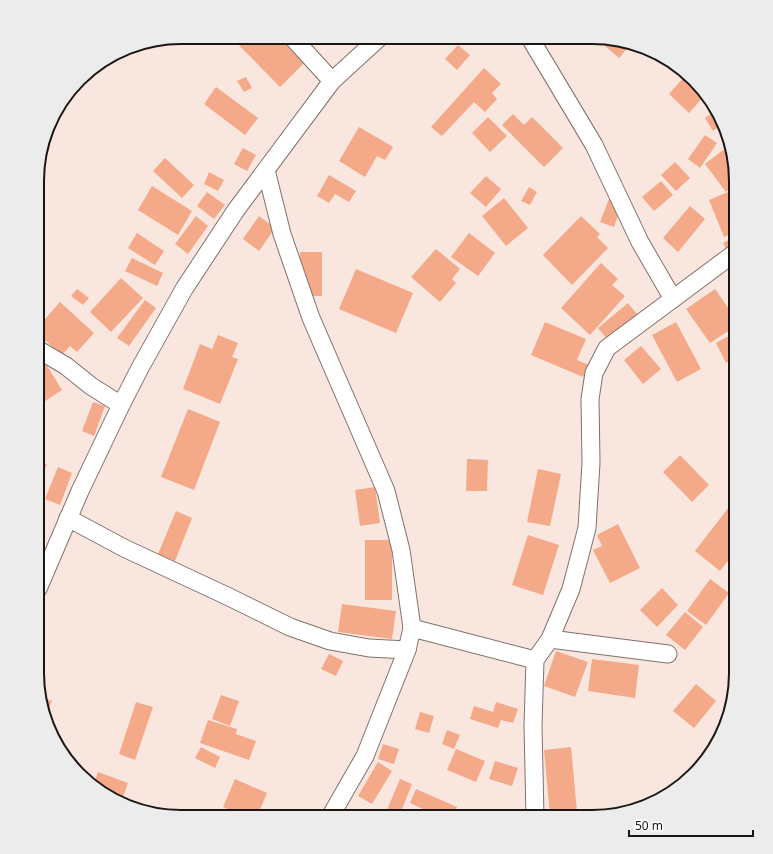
<svg xmlns="http://www.w3.org/2000/svg" width="773" height="854" viewBox="0 0 773 854" font-family="'Noto Sans',sans-serif">
<rect width="100%" height="100%" fill="#f9e7df"/>
<g fill="#f4a988">
<path d="M 231,37 L 278,37 L 304,63 L 280,87 Z"/>
<path d="M 599,38 L 611,38 L 630,45 L 619,58 L 605,46 L 606,45 Z"/>
<path d="M 458,45 L 470,55 L 457,70 L 445,59 Z"/>
<path d="M 484,68 L 501,84 L 492,93 L 497,99 L 485,112 L 474,102 L 442,136 L 431,127 Z"/>
<path d="M 685,76 L 705,95 L 689,113 L 669,94 Z"/>
<path d="M 246,77 L 252,88 L 244,92 L 237,81 Z"/>
<path d="M 216,87 L 258,118 L 245,135 L 204,104 Z"/>
<path d="M 715,111 L 720,126 L 713,131 L 705,118 Z"/>
<path d="M 513,114 L 524,125 L 532,117 L 563,148 L 544,167 L 502,125 Z"/>
<path d="M 488,117 L 507,136 L 490,152 L 472,133 Z"/>
<path d="M 359,127 L 393,147 L 385,160 L 377,156 L 365,177 L 339,161 Z"/>
<path d="M 705,135 L 717,143 L 700,168 L 688,159 Z"/>
<path d="M 243,148 L 256,155 L 247,171 L 234,164 Z"/>
<path d="M 723,150 L 733,163 L 736,172 L 736,185 L 726,192 L 705,164 Z"/>
<path d="M 165,158 L 194,185 L 182,198 L 153,171 Z"/>
<path d="M 675,162 L 690,178 L 676,191 L 661,175 Z"/>
<path d="M 209,172 L 224,180 L 218,191 L 204,184 Z"/>
<path d="M 329,175 L 356,191 L 349,202 L 335,194 L 329,203 L 317,196 Z"/>
<path d="M 486,176 L 501,189 L 486,207 L 470,193 Z"/>
<path d="M 661,181 L 673,195 L 654,211 L 642,197 Z"/>
<path d="M 152,186 L 192,211 L 178,235 L 138,210 Z"/>
<path d="M 529,187 L 537,192 L 530,205 L 521,201 Z"/>
<path d="M 207,192 L 225,205 L 214,219 L 197,206 Z"/>
<path d="M 728,192 L 736,211 L 736,232 L 724,237 L 709,200 Z"/>
<path d="M 504,198 L 528,228 L 506,246 L 482,216 Z"/>
<path d="M 609,199 L 622,204 L 614,227 L 600,222 Z"/>
<path d="M 690,206 L 705,219 L 678,252 L 663,238 Z"/>
<path d="M 196,216 L 208,226 L 188,254 L 175,244 Z"/>
<path d="M 259,216 L 275,228 L 259,251 L 243,239 Z"/>
<path d="M 581,216 L 600,234 L 597,237 L 608,248 L 572,285 L 543,255 Z"/>
<path d="M 137,233 L 164,251 L 155,265 L 128,248 Z"/>
<path d="M 469,233 L 495,253 L 478,276 L 451,257 Z"/>
<path d="M 736,236 L 736,249 L 728,253 L 723,243 Z"/>
<path d="M 436,249 L 460,269 L 452,279 L 456,283 L 440,302 L 411,277 Z"/>
<rect x="300" y="252" width="22" height="44"/>
<path d="M 132,258 L 163,273 L 157,286 L 125,271 Z"/>
<path d="M 601,263 L 618,279 L 612,285 L 625,296 L 590,335 L 561,308 Z"/>
<path d="M 356,269 L 413,293 L 396,333 L 339,309 Z"/>
<path d="M 121,278 L 143,298 L 111,332 L 90,312 Z"/>
<path d="M 77,289 L 89,298 L 83,305 L 71,296 Z"/>
<path d="M 715,289 L 736,319 L 736,326 L 710,343 L 686,309 Z"/>
<path d="M 145,300 L 156,308 L 129,346 L 117,338 Z"/>
<path d="M 60,302 L 94,333 L 77,352 L 70,346 L 62,355 L 39,335 L 39,326 Z"/>
<path d="M 628,303 L 637,314 L 607,339 L 598,328 Z"/>
<path d="M 545,322 L 586,339 L 577,360 L 589,365 L 583,377 L 531,355 Z"/>
<path d="M 676,322 L 701,369 L 677,382 L 652,335 Z"/>
<path d="M 736,332 L 736,357 L 726,363 L 716,343 Z"/>
<path d="M 218,335 L 238,343 L 232,357 L 238,359 L 220,404 L 183,389 L 200,344 L 212,349 Z"/>
<path d="M 641,346 L 661,369 L 643,384 L 624,360 Z"/>
<path d="M 44,361 L 62,390 L 39,405 L 39,364 Z"/>
<path d="M 93,402 L 105,406 L 94,436 L 82,431 Z"/>
<path d="M 188,409 L 220,422 L 194,490 L 161,477 Z"/>
<path d="M 680,455 L 709,485 L 692,502 L 663,472 Z"/>
<path d="M 38,459 L 47,465 L 38,478 Z"/>
<path d="M 467,459 L 488,460 L 487,491 L 466,491 Z"/>
<path d="M 58,467 L 72,473 L 60,505 L 45,499 Z"/>
<path d="M 538,469 L 561,474 L 550,526 L 527,522 Z"/>
<path d="M 375,487 L 380,523 L 360,526 L 355,490 Z"/>
<path d="M 736,498 L 736,551 L 720,571 L 695,551 Z"/>
<path d="M 176,511 L 192,518 L 175,561 L 158,554 Z"/>
<path d="M 618,524 L 640,568 L 610,583 L 593,550 L 602,546 L 597,535 Z"/>
<path d="M 528,535 L 559,545 L 543,595 L 512,585 Z"/>
<rect x="365" y="540" width="27" height="60"/>
<path d="M 710,579 L 729,593 L 706,625 L 687,611 Z"/>
<path d="M 662,588 L 678,605 L 657,627 L 640,610 Z"/>
<path d="M 342,604 L 396,611 L 392,639 L 338,632 Z"/>
<path d="M 685,612 L 703,627 L 685,650 L 666,635 Z"/>
<path d="M 556,651 L 588,662 L 575,697 L 544,686 Z"/>
<path d="M 329,654 L 343,661 L 336,676 L 321,669 Z"/>
<path d="M 592,659 L 639,665 L 635,698 L 588,691 Z"/>
<path d="M 733,663 L 736,663 L 736,682 L 733,692 L 730,691 Z"/>
<path d="M 696,684 L 716,701 L 694,728 L 673,711 Z"/>
<path d="M 221,695 L 239,701 L 230,726 L 212,719 Z"/>
<path d="M 43,698 L 52,701 L 47,712 Z"/>
<path d="M 136,702 L 153,707 L 135,760 L 119,754 Z"/>
<path d="M 496,702 L 518,709 L 513,723 L 501,720 L 498,728 L 470,719 L 474,706 L 493,712 Z"/>
<path d="M 420,712 L 434,716 L 429,733 L 415,729 Z"/>
<path d="M 208,720 L 237,729 L 236,734 L 256,741 L 249,760 L 200,743 Z"/>
<path d="M 447,730 L 460,735 L 454,749 L 442,744 Z"/>
<path d="M 383,744 L 399,749 L 394,764 L 378,759 Z"/>
<path d="M 201,747 L 220,757 L 215,768 L 195,758 Z"/>
<path d="M 571,747 L 577,812 L 550,815 L 544,750 Z"/>
<path d="M 456,749 L 485,761 L 476,782 L 447,770 Z"/>
<path d="M 495,761 L 518,768 L 512,786 L 489,779 Z"/>
<path d="M 378,762 L 392,771 L 372,804 L 358,796 Z"/>
<path d="M 75,766 L 86,770 L 84,774 Z"/>
<path d="M 98,772 L 128,783 L 123,797 L 130,800 L 129,804 L 109,798 L 94,783 Z"/>
<path d="M 235,779 L 267,793 L 257,817 L 246,817 L 223,807 Z"/>
<path d="M 400,779 L 412,784 L 402,809 L 420,817 L 399,817 L 400,815 L 387,810 Z"/>
<path d="M 416,789 L 457,807 L 453,817 L 440,817 L 410,803 Z"/>
</g>
<g fill="none" stroke-linecap="round" stroke-linejoin="round">
<defs>
<g id="minor">
<path d="M 292,37 L 332,81"/>
<path d="M 530,38 L 594,145 L 640,242 L 673,299"/>
<path d="M 266,170 L 282,234 L 311,318 L 386,491 L 401,550 L 412,628 L 535,660"/>
<path d="M 39,350 L 66,366 L 91,386 L 121,405"/>
<path d="M 68,518 L 124,548 L 227,596 L 290,627 L 330,641 L 369,648 L 407,650 L 412,628"/>
<path d="M 38,589 L 80,491 L 121,405 L 140,368 L 184,289 L 236,210 L 332,81 L 379,38"/>
<path d="M 550,639 L 668,654"/>
<path d="M 330,817 L 365,756 L 407,650"/>
<path d="M 535,817 L 533,726 L 535,660 L 550,639 L 571,589 L 587,528 L 591,463 L 590,399 L 594,373 L 607,348 L 736,252"/>
</g>
</defs>
<use href="#minor" stroke="#81716a" stroke-width="19"/>
<use href="#minor" stroke="#fff" stroke-width="17"/>
</g>
<path d="M0 0H773V854H0ZM181 44H592A137 137 0 0 1 729 181V673A137 137 0 0 1 592 810H181A137 137 0 0 1 44 673V181A137 137 0 0 1 181 44Z" fill="#edecec" fill-rule="evenodd"/>
<path fill="none" stroke="#1c1613" stroke-width="2" d="M181 44H592A137 137 0 0 1 729 181V673A137 137 0 0 1 592 810H181A137 137 0 0 1 44 673V181A137 137 0 0 1 181 44Z"/>
<path d="M629 830v6h124v-6" fill="none" stroke="#1c1613" stroke-width="2"/>
<text x="635" y="830" font-size="12" fill="#1c1613" stroke="#ffffff" stroke-width="3" paint-order="stroke">50 m</text>
</svg>
